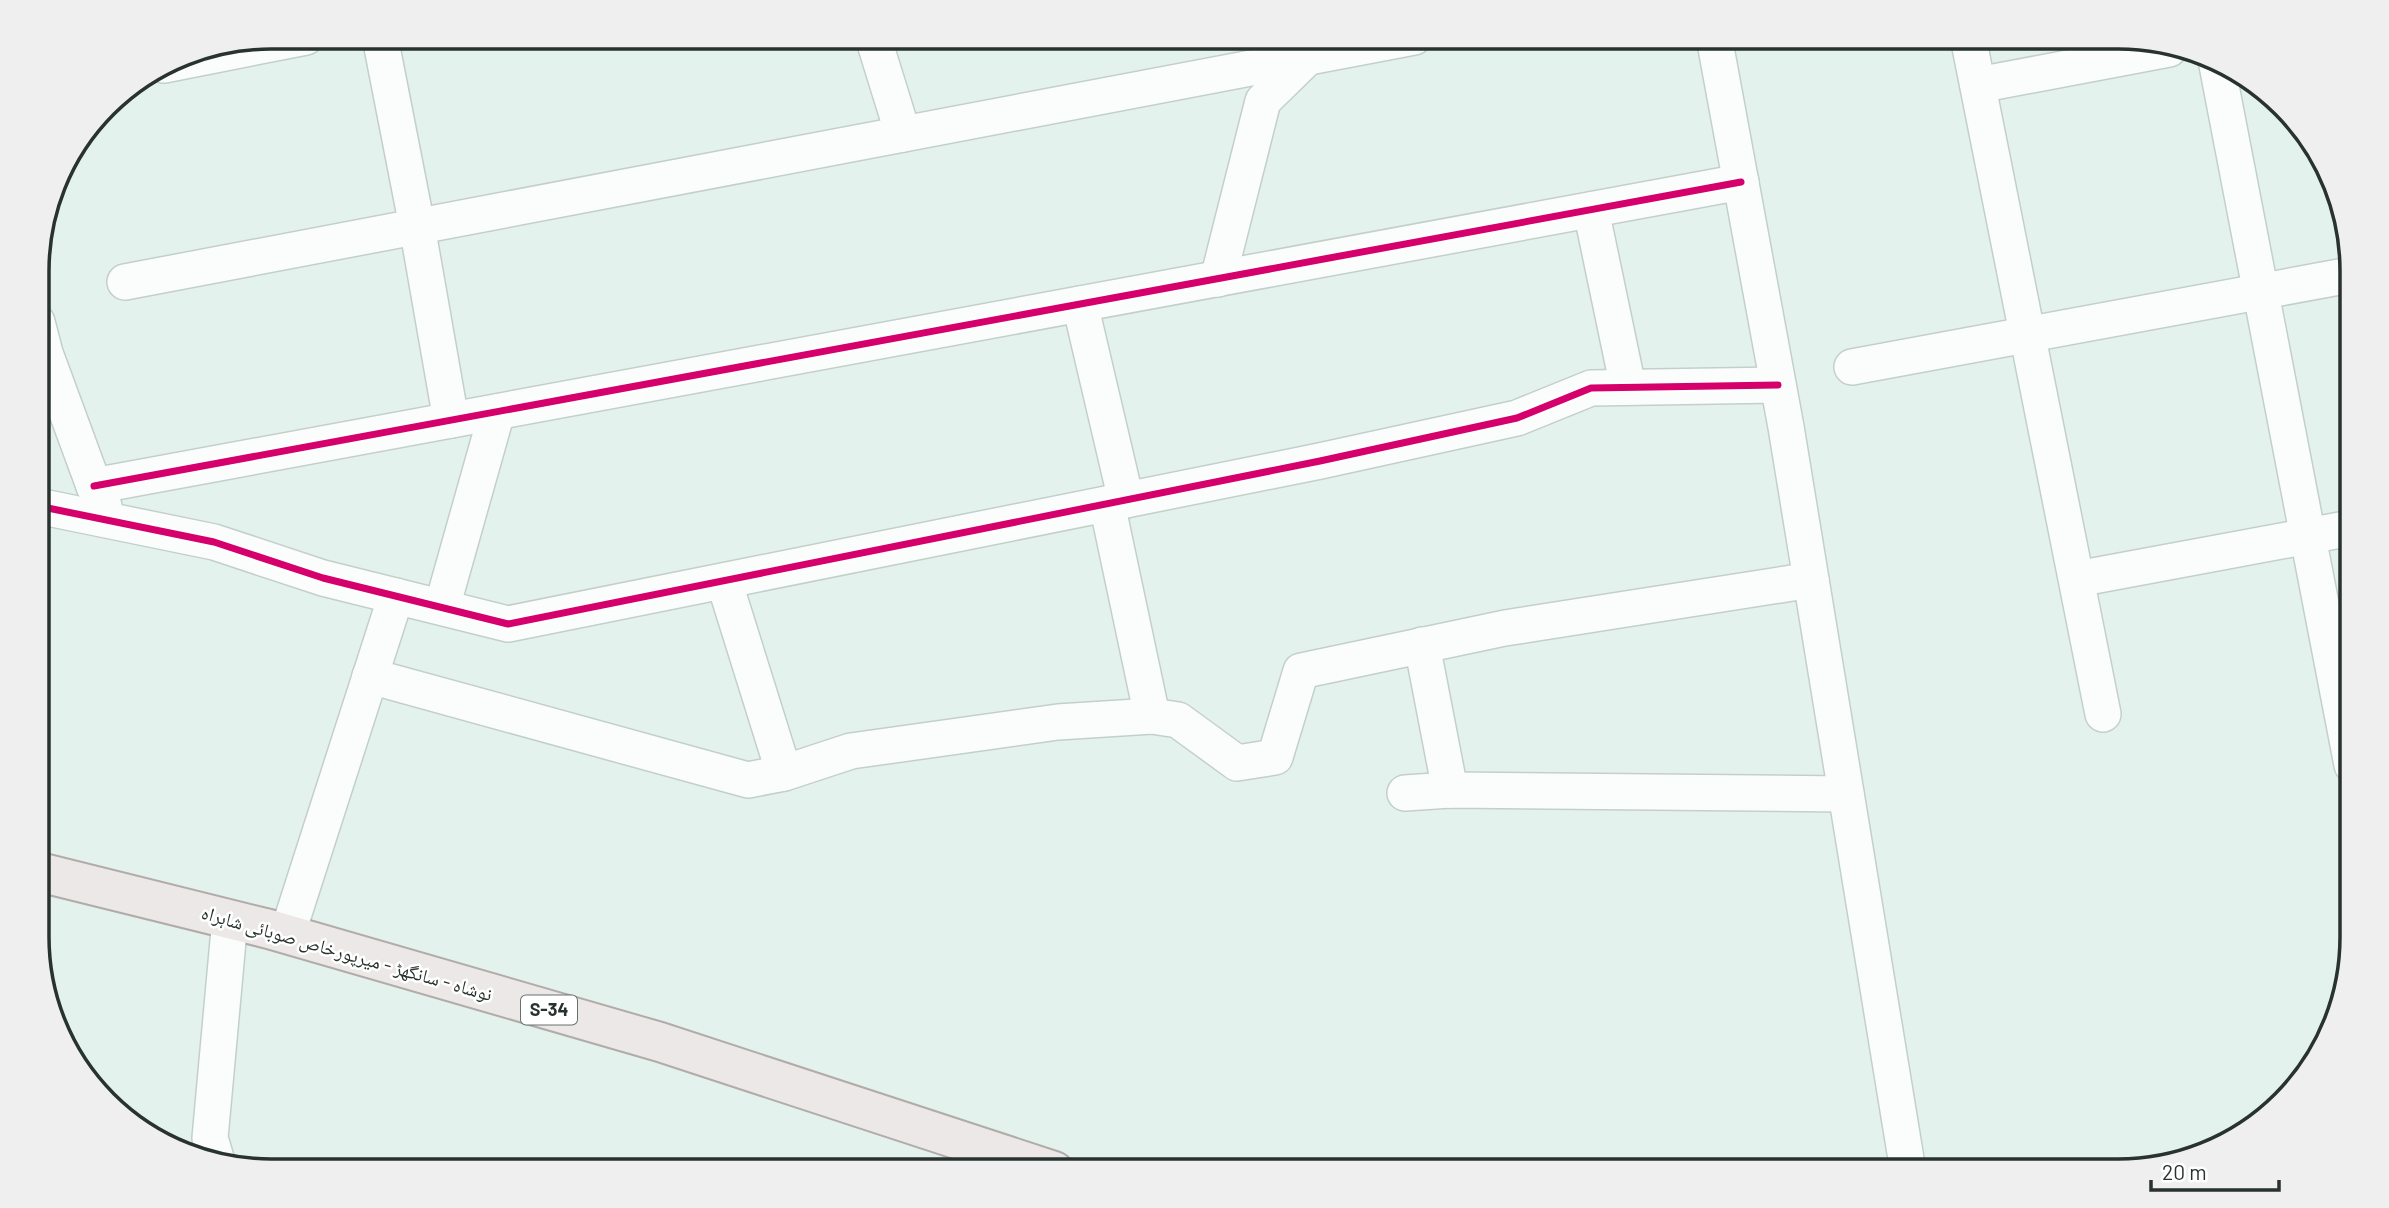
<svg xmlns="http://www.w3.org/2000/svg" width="2389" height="1208" viewBox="0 0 2389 1208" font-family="Barlow,'Noto Naskh Arabic',sans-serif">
<rect width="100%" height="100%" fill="#e4f2ed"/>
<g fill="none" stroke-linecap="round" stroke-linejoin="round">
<defs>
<g id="minor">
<path d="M 380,37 L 417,226 L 451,420"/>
<path d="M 873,37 L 903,134"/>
<path d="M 1714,37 L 1786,427 L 1908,1171"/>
<path d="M 1968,37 L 2103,714"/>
<path d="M 2216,60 L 2352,765"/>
<path d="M 164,65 L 306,37"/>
<path d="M 1978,85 L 2169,49"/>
<path d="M 1591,210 L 1628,387"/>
<path d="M 1218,279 L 1263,101 L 1308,57"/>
<path d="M 125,282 L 1414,37"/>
<path d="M 1080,304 L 1126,500"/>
<path d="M 37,322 L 45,353 L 94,486 L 104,506"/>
<path d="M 1852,367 L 2350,275"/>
<path d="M 94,486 L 1741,182"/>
<path d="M 1107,504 L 1152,716"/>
<path d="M 38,506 L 214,542 L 323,578 L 508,624 L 1320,461 L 1517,418 L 1591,388 L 1778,385"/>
<path d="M 2077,579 L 2351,528"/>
<path d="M 724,581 L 784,773 L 851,751 L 1058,722 L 1152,716 L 1178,720 L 1237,763 L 1275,757 L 1301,671 L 1505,628 L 1811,580"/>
<path d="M 442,607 L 497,412"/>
<path d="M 1422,645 L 1450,790"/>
<path d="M 370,676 L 748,780 L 784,773"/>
<path d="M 1405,793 L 1450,790 L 1846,794"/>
<path d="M 287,935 L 396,596"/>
<path d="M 216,1158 L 210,1138 L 230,919"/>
</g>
<path id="primary" d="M 39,872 L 269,929 L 660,1042 L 1054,1171"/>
</defs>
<use href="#minor" stroke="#c3cfcb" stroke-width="38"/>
<use href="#primary" stroke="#b1acaa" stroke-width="42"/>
<use href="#minor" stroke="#fbfdfc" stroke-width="35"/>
<use href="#primary" stroke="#ece8e8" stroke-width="38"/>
<defs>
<g id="cycleway">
<path d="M 94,486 L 1741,182"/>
<path d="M 38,506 L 214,542 L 323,578 L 508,624 L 1320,461 L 1517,418 L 1591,388 L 1778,385"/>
</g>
</defs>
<use href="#cycleway" stroke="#fff" stroke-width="11"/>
<use href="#cycleway" stroke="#d6006c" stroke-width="7"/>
</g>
<g text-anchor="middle" stroke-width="5" stroke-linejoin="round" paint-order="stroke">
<rect fill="#fff" stroke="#68706d" stroke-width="2" x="521" y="995.5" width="56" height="29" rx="5"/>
<g font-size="18" font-weight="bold" fill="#28322e">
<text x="549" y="1016">S-34</text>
</g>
<g font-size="19" fill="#28322e" stroke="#fff">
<text transform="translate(347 953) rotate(16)" y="7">نوشاہ - سانگھڑ - میرپورخاص صوبائی شاہراہ</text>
</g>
</g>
<path d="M0 0H2389V1208H0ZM271 49H2118A222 222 0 0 1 2340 271V937A222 222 0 0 1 2118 1159H271A222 222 0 0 1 49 937V271A222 222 0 0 1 271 49Z" fill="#eeefee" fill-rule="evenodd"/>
<path fill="none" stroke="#28322e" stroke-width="3.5" d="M271 49H2118A222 222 0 0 1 2340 271V937A222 222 0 0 1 2118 1159H271A222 222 0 0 1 49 937V271A222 222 0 0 1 271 49Z"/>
<path d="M2151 1180v10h128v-10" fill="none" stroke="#28322e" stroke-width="3.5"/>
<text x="2162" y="1180" font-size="21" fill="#28322e" stroke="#ffffff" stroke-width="5" paint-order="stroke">20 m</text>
</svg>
